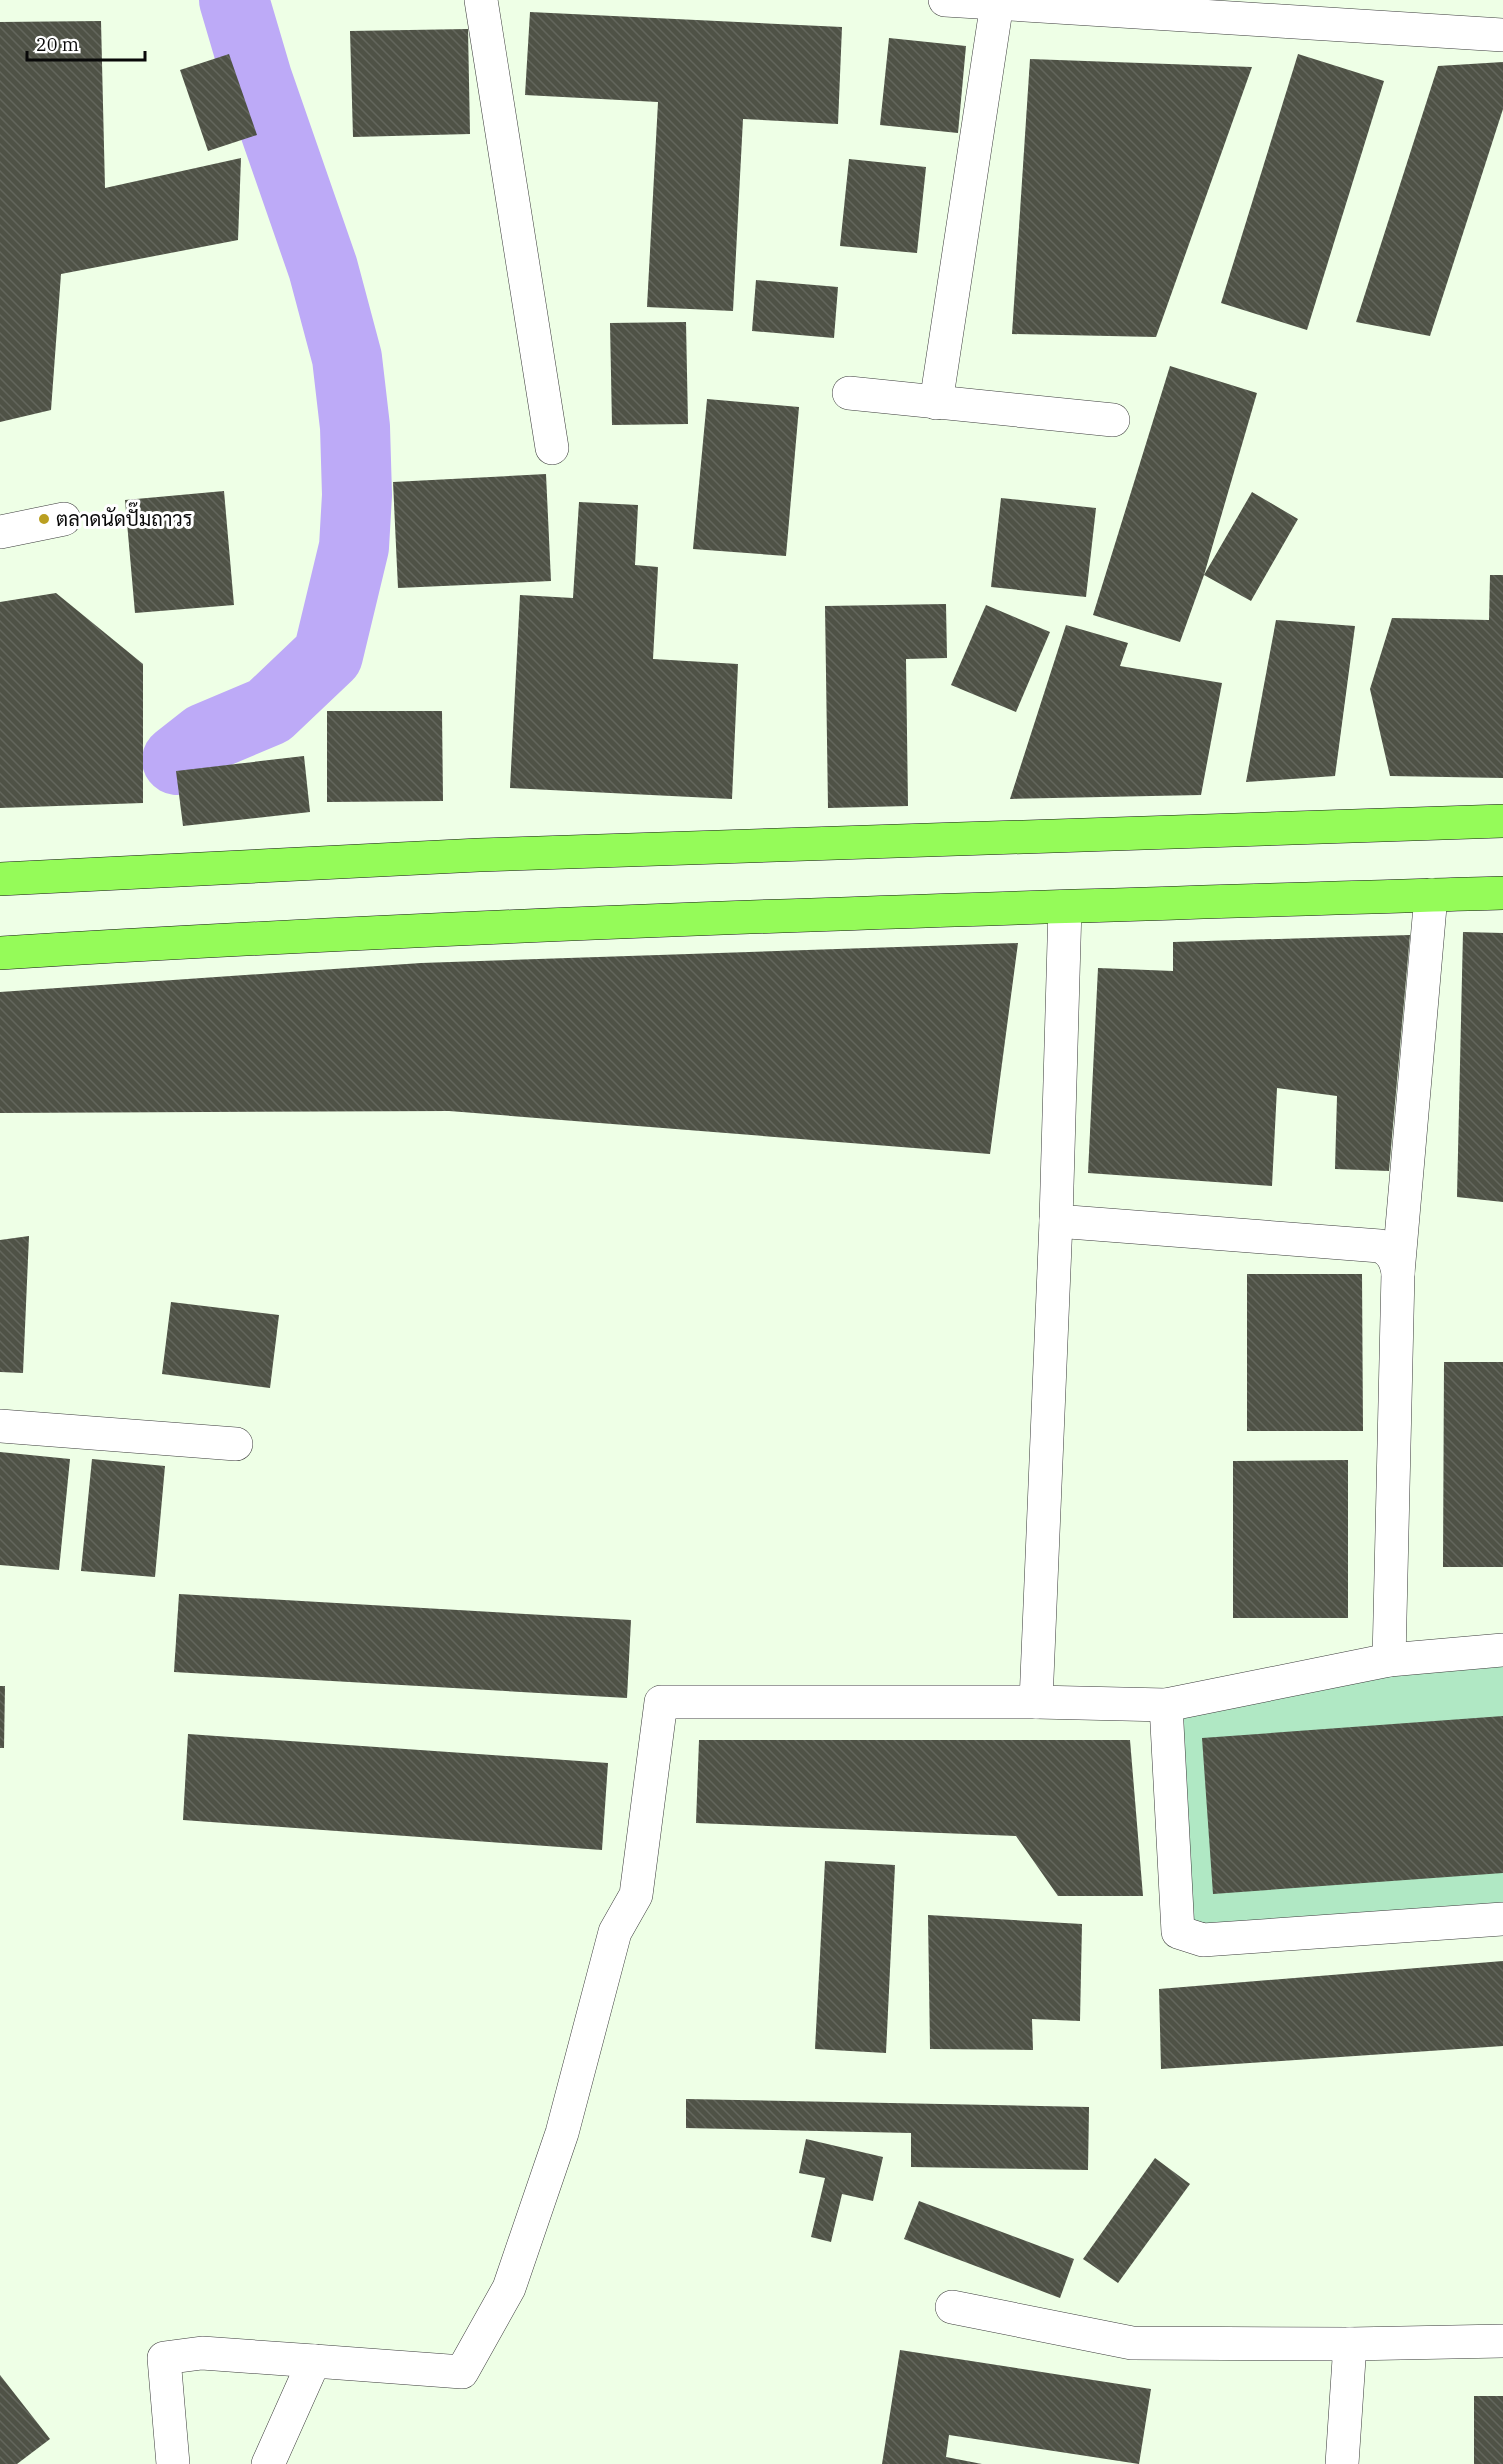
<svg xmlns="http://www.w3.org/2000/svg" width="1503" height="2464" viewBox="0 0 1503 2464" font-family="'IBM Plex Serif',Sarabun,serif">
<defs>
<pattern id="building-back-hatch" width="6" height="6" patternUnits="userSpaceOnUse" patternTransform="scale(1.5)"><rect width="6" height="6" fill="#4f5246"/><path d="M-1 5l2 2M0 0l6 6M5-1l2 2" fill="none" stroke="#63665c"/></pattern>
</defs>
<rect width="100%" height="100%" fill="#eeffe6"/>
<path fill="#b0e8c4" d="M 1503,1650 L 1503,1919 L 1178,1932 L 1166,1705 Z"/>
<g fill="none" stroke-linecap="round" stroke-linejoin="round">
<path stroke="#bdaaf7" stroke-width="70" d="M 177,760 L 205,738 L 269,711 L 328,655 L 354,547 L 357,495 L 355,427 L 347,358 L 323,268 L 257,78 L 234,0"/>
</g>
<g fill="url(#building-back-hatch)">
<path d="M 530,12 L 842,27 L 838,124 L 743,119 L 733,311 L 647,307 L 658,102 L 525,95 Z"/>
<path d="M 101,21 L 105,188 L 241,158 L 238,240 L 61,274 L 51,410 L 0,422 L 0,22 Z"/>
<path d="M 468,29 L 470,134 L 353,137 L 350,31 Z"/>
<path d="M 889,38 L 966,46 L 958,133 L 880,125 Z"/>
<path d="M 229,54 L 257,135 L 208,151 L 180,70 Z"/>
<path d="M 1298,54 L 1384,81 L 1307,330 L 1221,303 Z"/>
<path d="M 1030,59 L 1252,67 L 1156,337 L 1012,334 Z"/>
<path d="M 1503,62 L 1503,109 L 1430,336 L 1356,322 L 1438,66 Z"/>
<path d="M 849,159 L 926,167 L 917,253 L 840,246 Z"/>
<path d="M 756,280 L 838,287 L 834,338 L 752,331 Z"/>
<path d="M 686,322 L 688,424 L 612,425 L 610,323 Z"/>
<path d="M 1170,366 L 1257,393 L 1204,575 L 1252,492 L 1298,519 L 1251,601 L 1204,575 L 1180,642 L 1093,615 Z"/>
<path d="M 707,399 L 799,407 L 786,556 L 693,549 Z"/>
<path d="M 546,474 L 551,581 L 398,588 L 393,482 Z"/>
<path d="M 224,491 L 234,605 L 135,613 L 125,500 Z"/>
<path d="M 1001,498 L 1096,508 L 1086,597 L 991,587 Z"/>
<path d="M 579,502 L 638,505 L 635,565 L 658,567 L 653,659 L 738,664 L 732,799 L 510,788 L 520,595 L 573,598 Z"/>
<path d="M 1490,575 L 1503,575 L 1503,778 L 1390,776 L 1370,689 L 1392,618 L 1489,620 Z"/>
<path d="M 56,593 L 143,664 L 143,803 L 0,808 L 0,602 Z"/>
<path d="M 946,604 L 947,658 L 906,659 L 908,806 L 828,808 L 825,606 Z"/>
<path d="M 986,605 L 1050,632 L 1016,712 L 951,685 Z"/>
<path d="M 1276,620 L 1355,626 L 1335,776 L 1246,782 Z"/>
<path d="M 1066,625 L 1128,643 L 1120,666 L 1222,683 L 1201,795 L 1010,799 Z"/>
<path d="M 327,711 L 442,711 L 443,801 L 327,802 Z"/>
<path d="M 304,756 L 310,812 L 183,826 L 176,771 Z"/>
<path d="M 1463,932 L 1503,933 L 1503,1202 L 1457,1197 Z"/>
<path d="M 1410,935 L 1389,1171 L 1335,1169 L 1337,1096 L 1277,1088 L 1272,1186 L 1088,1173 L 1098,968 L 1173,971 L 1173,942 Z"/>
<path d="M 1018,943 L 990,1154 L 449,1111 L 0,1113 L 0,992 L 421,963 Z"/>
<path d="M 29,1236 L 23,1373 L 0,1372 L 0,1240 Z"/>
<path d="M 1247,1274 L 1362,1274 L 1363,1431 L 1247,1431 Z"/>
<path d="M 171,1302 L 279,1315 L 270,1388 L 162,1374 Z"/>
<path d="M 1444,1362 L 1503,1362 L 1503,1567 L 1443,1567 Z"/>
<path d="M 0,1452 L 70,1459 L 59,1570 L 0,1565 Z"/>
<path d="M 92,1459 L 165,1466 L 155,1577 L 81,1571 Z"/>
<path d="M 1348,1460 L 1348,1618 L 1233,1618 L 1233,1461 Z"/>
<path d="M 179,1594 L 631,1620 L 627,1698 L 174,1672 Z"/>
<path d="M 0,1686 L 5,1686 L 4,1748 L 0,1748 Z"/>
<path d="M 1503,1716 L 1503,1873 L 1213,1894 L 1202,1738 Z"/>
<path d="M 188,1734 L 608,1763 L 602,1850 L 183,1820 Z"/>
<path d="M 699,1740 L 1130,1740 L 1143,1896 L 1058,1896 L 1016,1836 L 696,1823 Z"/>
<path d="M 825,1861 L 895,1865 L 886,2053 L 815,2049 Z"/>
<path d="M 928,1915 L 1082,1924 L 1080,2021 L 1032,2019 L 1033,2050 L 930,2049 Z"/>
<path d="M 1503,1961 L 1503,2046 L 1161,2069 L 1159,1989 Z"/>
<path d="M 686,2099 L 1089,2107 L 1088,2170 L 911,2167 L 911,2133 L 686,2128 Z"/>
<path d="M 806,2139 L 883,2157 L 873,2201 L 842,2194 L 831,2242 L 811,2237 L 825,2178 L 799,2173 Z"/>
<path d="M 1155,2158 L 1190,2184 L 1118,2283 L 1083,2259 Z"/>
<path d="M 919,2201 L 1074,2259 L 1060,2298 L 904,2239 Z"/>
<path d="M 900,2350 L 1151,2389 L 1139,2464 L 949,2435 L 946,2457 L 982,2464 L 882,2464 Z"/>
<path d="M 0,2375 L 50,2439 L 17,2464 L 0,2464 Z"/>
<rect x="1474" y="2396" width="29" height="68"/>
</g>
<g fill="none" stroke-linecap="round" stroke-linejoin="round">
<defs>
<g id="minor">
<path d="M 481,0 L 552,448"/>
<path d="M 945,0 L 1503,35"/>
<path d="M 849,393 L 1113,420"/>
<path d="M 936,403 L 997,3"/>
<path d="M 0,532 L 64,519"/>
<path d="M 1056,1221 L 1380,1246 C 1392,1252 1396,1260 1398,1273 L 1389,1660"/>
<path d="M 1398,1273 L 1431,895"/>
<path d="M 0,1426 L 236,1444"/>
<path d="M 1036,1702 L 1056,1221 L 1065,907"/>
<path d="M 1166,1705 L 1178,1932 L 1203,1940 L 1503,1919"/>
<path d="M 952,2307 L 1132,2343 L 1350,2344"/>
<path d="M 173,2464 L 164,2358 L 202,2353 L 314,2361"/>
<path d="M 268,2464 L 314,2361 L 462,2372 L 509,2288 L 562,2133 L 615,1932 L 636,1895 L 661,1702 L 1036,1702 L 1166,1705 L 1389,1660 L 1503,1650"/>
<path d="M 1342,2464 L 1350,2344 L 1503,2341"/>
</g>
<g id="major">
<path d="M 0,879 L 479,855 L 1503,821"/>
<path d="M 0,953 C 501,922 1002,908 1503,893"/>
</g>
</defs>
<use href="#minor" stroke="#3c3c3c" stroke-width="34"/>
<use href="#major" stroke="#1a1a1a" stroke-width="34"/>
<use href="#minor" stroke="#fff" stroke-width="33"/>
<use href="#major" stroke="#95fb59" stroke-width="33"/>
</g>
<circle fill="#ba9f21" stroke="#fff" stroke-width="2" cx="44" cy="519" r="6"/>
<g text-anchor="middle" stroke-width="6" stroke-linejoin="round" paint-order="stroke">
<g font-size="20" fill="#090909" stroke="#fff" text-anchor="start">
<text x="56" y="526">ตลาดนัดปั๊มถาวร</text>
</g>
</g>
<path d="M27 51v9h118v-9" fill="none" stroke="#090909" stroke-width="3"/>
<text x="36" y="51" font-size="18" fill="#090909" stroke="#ffffff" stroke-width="4.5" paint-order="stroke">20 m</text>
</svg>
